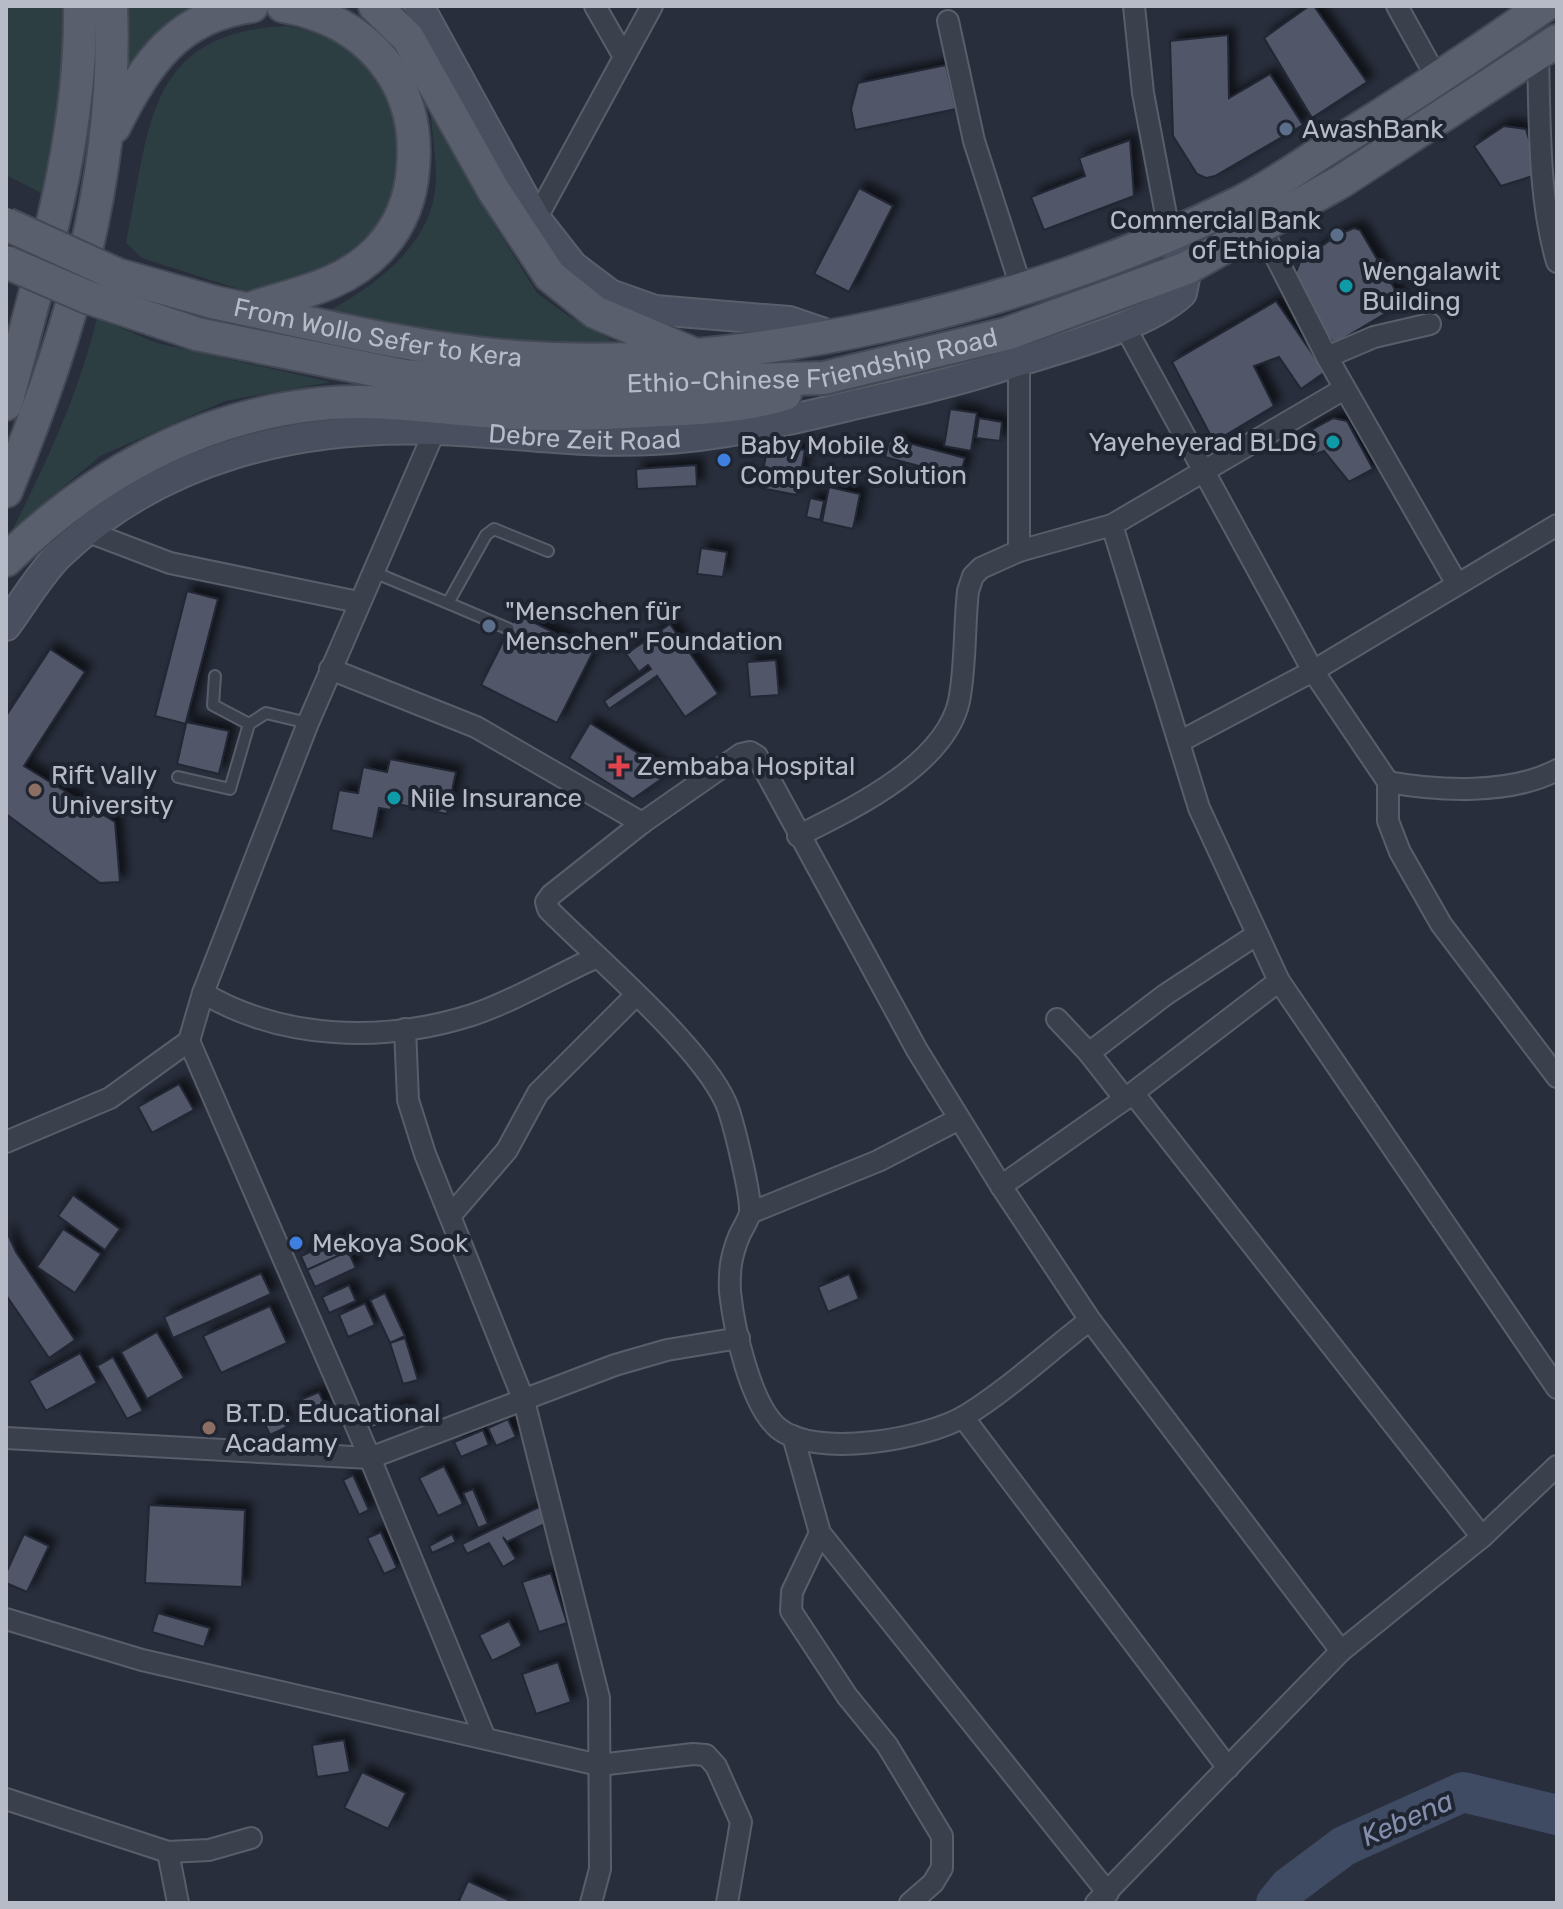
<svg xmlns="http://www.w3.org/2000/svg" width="1563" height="1909" viewBox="0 0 1563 1909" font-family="Rubik,sans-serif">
<defs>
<filter id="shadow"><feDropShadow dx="7" dy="-7" stdDeviation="4" flood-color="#0009"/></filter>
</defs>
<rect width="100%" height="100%" fill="#282e3c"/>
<g fill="#2d3e42">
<path d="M 6,6 L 62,6 L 63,50 L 47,196 L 6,175 Z"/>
<path d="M 123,6 L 220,6 L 125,80 Z"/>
<path d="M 287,26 L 320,33 L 355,52 L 383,82 L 399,120 L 399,195 L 369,255 L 254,294 L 142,258 L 126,243 C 150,130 144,32 287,26 Z"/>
<path d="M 430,108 L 494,224 L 537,293 L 570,317 L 633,352 L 563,352 L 319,316 C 372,289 437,244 436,176 C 436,154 432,131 430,108 Z"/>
<path d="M 97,318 L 157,343 L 331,382 L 225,401 L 100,456 L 13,529 C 48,459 79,393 97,318 Z"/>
</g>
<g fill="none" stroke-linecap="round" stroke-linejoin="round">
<path stroke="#3f4a63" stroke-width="40" d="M 1276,1903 L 1289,1887 L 1344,1846 L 1463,1792 L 1557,1815"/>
</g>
<g fill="#515667" stroke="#222734" stroke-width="2" filter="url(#shadow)">
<path d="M 1309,6 L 1314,6 L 1367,82 L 1312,118 L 1264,38 Z"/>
<path d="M 1228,35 L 1229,98 L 1270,74 L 1303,125 L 1215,176 L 1206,178 L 1197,174 L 1173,136 L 1170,41 Z"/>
<path d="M 946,65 L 956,109 L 855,130 L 851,109 L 858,83 Z"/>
<path d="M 1504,126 L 1526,129 L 1539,174 L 1501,186 L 1474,146 Z"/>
<path d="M 1130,140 L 1134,196 L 1044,230 L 1031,197 L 1085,176 L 1079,158 Z"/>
<path d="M 859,188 L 893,206 L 849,292 L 814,274 Z"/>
<path d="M 1354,228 L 1360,230 L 1403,303 L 1334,344 L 1296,293 L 1296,272 L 1300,262 L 1337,235 Z"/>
<path d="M 1276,301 L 1325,372 L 1301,389 L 1279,357 L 1254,366 L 1274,406 L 1214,442 L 1172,362 Z"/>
<path d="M 950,409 L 977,413 L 971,451 L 944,446 Z"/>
<path d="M 979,418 L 1002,422 L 1000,441 L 976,438 Z"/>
<path d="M 1333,418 L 1347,421 L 1373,469 L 1349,482 L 1324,451 L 1313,455 L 1303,434 Z"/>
<path d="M 890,438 L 965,458 L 960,477 L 885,457 Z"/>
<path d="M 768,444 L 805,450 L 797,495 L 760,488 Z"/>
<path d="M 696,465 L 697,486 L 637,489 L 636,469 Z"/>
<path d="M 829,487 L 860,494 L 853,529 L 822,522 Z"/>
<path d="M 810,498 L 824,501 L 820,520 L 806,517 Z"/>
<path d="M 701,548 L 727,552 L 723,577 L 697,574 Z"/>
<path d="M 187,591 L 218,599 L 186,722 L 229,731 L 219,774 L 177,764 L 186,724 L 155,716 Z"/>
<path d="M 517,614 L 593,652 L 557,723 L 481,685 Z"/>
<path d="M 670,624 L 718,694 L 685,717 L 657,676 L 609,709 L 604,701 L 651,669 L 648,665 L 639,672 L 626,654 Z"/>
<path d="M 50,649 L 85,672 L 24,766 L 115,822 L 120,882 L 100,883 L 6,814 L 6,716 Z"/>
<path d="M 776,660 L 779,695 L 750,697 L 747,662 Z"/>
<path d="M 590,723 L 670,773 L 633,799 L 569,758 Z"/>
<path d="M 390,759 L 456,772 L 447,814 L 392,803 L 391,810 L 379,808 L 373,839 L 331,830 L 339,790 L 358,793 L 363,767 L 387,772 Z"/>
<path d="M 179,1084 L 194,1110 L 152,1133 L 138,1107 Z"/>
<path d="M 73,1195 L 120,1229 L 105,1250 L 58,1216 Z"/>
<path d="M 63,1229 L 101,1254 L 75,1293 L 37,1267 Z"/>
<path d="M 6,1230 L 16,1252 L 75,1340 L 49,1358 L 6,1295 Z"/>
<path d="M 345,1236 L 352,1250 L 307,1270 L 301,1256 Z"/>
<path d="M 348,1251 L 356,1268 L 315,1287 L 307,1270 Z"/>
<path d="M 261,1273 L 271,1294 L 173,1338 L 164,1317 Z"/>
<path d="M 849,1274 L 859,1299 L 828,1312 L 818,1287 Z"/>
<path d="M 349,1285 L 356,1301 L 329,1313 L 322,1297 Z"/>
<path d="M 385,1293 L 405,1336 L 390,1343 L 370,1300 Z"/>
<path d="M 365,1303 L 375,1325 L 348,1337 L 339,1315 Z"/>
<path d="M 270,1306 L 287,1343 L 221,1373 L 203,1336 Z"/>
<path d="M 157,1332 L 184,1378 L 147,1399 L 121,1352 Z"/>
<path d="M 405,1338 L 418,1380 L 403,1384 L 390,1343 Z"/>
<path d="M 80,1353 L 97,1383 L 46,1411 L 29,1381 Z"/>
<path d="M 113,1357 L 143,1411 L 127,1419 L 97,1366 Z"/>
<path d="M 319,1392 L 327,1410 L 304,1421 L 295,1402 Z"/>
<path d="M 407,1404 L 410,1415 L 372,1428 L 368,1418 Z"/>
<path d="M 280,1412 L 287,1427 L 270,1435 L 263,1420 Z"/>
<path d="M 508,1419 L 516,1437 L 496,1446 L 488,1428 Z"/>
<path d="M 483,1430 L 489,1445 L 461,1457 L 454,1442 Z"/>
<path d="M 444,1466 L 463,1504 L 438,1516 L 419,1478 Z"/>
<path d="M 353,1475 L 369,1510 L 359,1515 L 343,1480 Z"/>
<path d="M 473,1489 L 488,1524 L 478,1528 L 463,1493 Z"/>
<path d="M 149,1505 L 245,1510 L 242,1587 L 145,1583 Z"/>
<path d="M 539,1507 L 547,1523 L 507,1542 L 503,1537 L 516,1559 L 503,1567 L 489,1543 L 467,1554 L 462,1544 Z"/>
<path d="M 381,1532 L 397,1568 L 384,1574 L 367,1538 Z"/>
<path d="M 24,1534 L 49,1546 L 27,1592 L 6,1583 L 6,1573 Z"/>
<path d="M 452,1534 L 456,1542 L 432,1553 L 429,1546 Z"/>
<path d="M 551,1573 L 567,1623 L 539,1632 L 522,1582 Z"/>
<path d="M 158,1613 L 210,1628 L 204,1647 L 152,1632 Z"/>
<path d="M 509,1621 L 522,1646 L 492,1661 L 479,1635 Z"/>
<path d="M 558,1662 L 571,1702 L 536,1714 L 522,1674 Z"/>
<path d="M 344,1740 L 350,1772 L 317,1777 L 312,1745 Z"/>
<path d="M 362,1772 L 406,1793 L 388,1829 L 344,1808 Z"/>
<path d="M 468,1881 L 515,1903 L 458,1903 Z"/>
</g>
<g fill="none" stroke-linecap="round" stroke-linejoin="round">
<defs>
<g id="service">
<path d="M 371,571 L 448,603 L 486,535 L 494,529 L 548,551"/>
<path d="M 448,603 L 509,629"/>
<path d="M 249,724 L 266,713 L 308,723"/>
<path d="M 178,777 L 230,789 L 249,724 L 213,705 L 215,676"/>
</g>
<g id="minor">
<path d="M 595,6 L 623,55"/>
<path d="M 1134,6 L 1143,93 L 1170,236"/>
<path d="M 1397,6 L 1438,80"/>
<path d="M 948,21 L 974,141 L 1021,287"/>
<path d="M 1538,55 C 1540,122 1538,197 1557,262"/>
<path d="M 536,219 L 652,6"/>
<path d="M 1261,228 L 1327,357 L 1457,584"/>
<path d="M 1124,325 L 1313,671 L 1388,782 L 1388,821 L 1400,852 L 1441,924 L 1557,1077"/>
<path d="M 1327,357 L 1374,337 L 1430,324"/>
<path d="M 1019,362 L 1019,551"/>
<path d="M 1112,525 L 1199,808 L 1279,981 L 1557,1388"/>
<path d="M 86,531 L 170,563 L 358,602"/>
<path d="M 330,669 L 476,727 L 642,823"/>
<path d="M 1179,742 L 1313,671 L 1557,525"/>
<path d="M 1388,782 C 1438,791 1510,795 1557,770"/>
<path d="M 798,836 C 852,809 945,765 959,701 C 966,666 964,627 968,591 L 973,576 L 981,568 L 1019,551 L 1112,525 L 1344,389"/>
<path d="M 203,993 C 283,1040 384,1043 472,1015 C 514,1001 555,976 595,958"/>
<path d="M 1057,1019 L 1089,1053"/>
<path d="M 405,1029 L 408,1100 L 425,1154 L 524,1401 L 599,1698 L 600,1869 L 591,1903"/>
<path d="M 189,1041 L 370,1458 L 485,1738"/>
<path d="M 1133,1093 L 1482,1537"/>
<path d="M 1125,1099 L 1089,1053 L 1165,995 L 1256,935"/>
<path d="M 6,1142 L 110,1098 L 189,1041 L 203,993 L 308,723 L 435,430"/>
<path d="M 1001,1186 L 1125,1099 L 1279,981"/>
<path d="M 750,1213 L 878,1161 L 959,1119"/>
<path d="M 451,1215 L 507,1150 L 538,1093 L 636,995"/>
<path d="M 1090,1320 C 1049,1351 1009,1389 965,1416 C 926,1439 815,1459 778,1428 C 750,1404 734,1328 730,1292 C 729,1270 731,1255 740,1234 C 743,1228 749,1219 750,1212 C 751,1194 735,1130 729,1111 C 711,1054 593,955 548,909 L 546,902 L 551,895 L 642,823 L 741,754 L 750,752 L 757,756 L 917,1050 L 1001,1186 L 1090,1320 L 1341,1651"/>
<path d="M 963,1417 L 1228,1768"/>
<path d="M 793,1436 L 820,1533 L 1108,1893"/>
<path d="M 6,1438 L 370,1458 L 615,1365 L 667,1350 L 739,1338"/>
<path d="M 820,1533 L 792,1592 L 791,1611 L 847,1696 L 887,1745 L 942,1836 L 942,1868 L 933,1883 L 910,1903"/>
<path d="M 6,1619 L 142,1660 L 599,1765 L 693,1754 L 706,1755 L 716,1766 L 741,1822 L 727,1903"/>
<path d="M 6,1799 L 168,1852 L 209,1850 L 251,1838"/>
<path d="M 168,1852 L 178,1903"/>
<path d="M 1096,1903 L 1341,1651 L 1482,1537 L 1557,1466"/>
</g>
<g id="secondary">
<path d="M 419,6 L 536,219 L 573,266 L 610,294 L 655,310 L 789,321 L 836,337"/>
<path id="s1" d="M 6,626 C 23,603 39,575 59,555 C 161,457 298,425 435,430 C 507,432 580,444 652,440 C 720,437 786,421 853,405 C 906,393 960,381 1013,363 C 1059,349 1149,325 1182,293 L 1187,268 L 1170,236"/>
</g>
<g id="primary">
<path d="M 375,6 L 408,38 L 494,191 L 550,276 L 595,312 L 691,353"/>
<path d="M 114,127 C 145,64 177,16 252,6"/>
<path id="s2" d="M 213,302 C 312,323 413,349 515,357 C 747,374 1031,306 1239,203 C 1271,187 1300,166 1330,147 C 1403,102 1474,55 1544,6"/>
<path d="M 252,308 C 297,293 344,286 378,250 C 400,227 411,199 413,168 C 421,82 367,20 283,6"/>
<path id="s3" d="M 197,334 L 404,376 L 534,386 L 824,378 L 1006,334 L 1187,268 L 1342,181 L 1557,41"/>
<path d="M 6,404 C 40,273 82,142 80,6"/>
<path d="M 6,491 C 70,337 118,175 111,6"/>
<path d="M 6,560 C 92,476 198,416 320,404 C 374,398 429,407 483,411 C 535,415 588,415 641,411 C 688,409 739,408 785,394"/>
</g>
</defs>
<use href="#service" stroke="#595e6b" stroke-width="14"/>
<use href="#minor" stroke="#595e6b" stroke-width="24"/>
<use href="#secondary" stroke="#595e6b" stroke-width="32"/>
<use href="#primary" stroke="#444956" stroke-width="36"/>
<use href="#service" stroke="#3b404d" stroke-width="10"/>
<use href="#minor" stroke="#3b404d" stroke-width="20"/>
<use href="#secondary" stroke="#4a4f5f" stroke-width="28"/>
<use href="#primary" stroke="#595f6d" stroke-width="32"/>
<defs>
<g id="primary-bridge">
<path d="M 6,224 L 118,275 L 213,302"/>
<path d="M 6,262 L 87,297 L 197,334"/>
</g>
</defs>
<use href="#primary-bridge" stroke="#444956" stroke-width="36" stroke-linecap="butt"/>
<use href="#primary-bridge" stroke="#595f6d" stroke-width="32"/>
</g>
<g fill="#5c6f8a" stroke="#202532" stroke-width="3">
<circle cx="1286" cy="129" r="8"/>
<circle cx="1337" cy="235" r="8"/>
<circle cx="489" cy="626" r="8"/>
</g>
<g fill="#0f9aa8" stroke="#202532" stroke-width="3">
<circle cx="1346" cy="286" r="8"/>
<circle cx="1333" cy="442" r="8"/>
<circle cx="394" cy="798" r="8"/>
</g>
<g fill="#3f7fe0" stroke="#202532" stroke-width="3">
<circle cx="724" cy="460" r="8"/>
<circle cx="296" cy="1243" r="8"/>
</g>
<path fill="#e0444e" stroke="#202532" stroke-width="3" d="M615 754h8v8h8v8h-8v8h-8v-8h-8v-8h8z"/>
<g fill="#8d6e63" stroke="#202532" stroke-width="3">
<circle cx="35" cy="790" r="8"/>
<circle cx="209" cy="1428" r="8"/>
</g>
<g text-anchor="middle" stroke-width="8" stroke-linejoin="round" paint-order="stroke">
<g font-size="26" fill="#b7bbc8" stroke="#202532" text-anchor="start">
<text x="1302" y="138">AwashBank</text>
<text x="1321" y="229" text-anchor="end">Commercial Bank<tspan x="1321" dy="30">of Ethiopia</tspan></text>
<text x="1362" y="280">Wengalawit<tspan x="1362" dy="30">Building</tspan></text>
<text x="1317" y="451" text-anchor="end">Yayeheyerad BLDG</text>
<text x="740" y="454">Baby Mobile &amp;<tspan x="740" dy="30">Computer Solution</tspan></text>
<text x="505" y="620">"Menschen für<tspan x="505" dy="30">Menschen" Foundation</tspan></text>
<text x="637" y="775">Zembaba Hospital</text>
<text x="51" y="784">Rift Vally<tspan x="51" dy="30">University</tspan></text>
<text x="410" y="807">Nile Insurance</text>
<text x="312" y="1252">Mekoya Sook</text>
<text x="225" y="1422">B.T.D. Educational<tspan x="225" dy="30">Acadamy</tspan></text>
</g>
<g font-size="26" fill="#b7bbc8" stroke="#202532">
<text dy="9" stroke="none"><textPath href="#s2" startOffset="168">From Wollo Sefer to Kera</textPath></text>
<text dy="9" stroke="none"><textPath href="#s3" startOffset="622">Ethio-Chinese Friendship Road</textPath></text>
<text dy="9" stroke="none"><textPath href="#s1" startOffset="646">Debre Zeit Road</textPath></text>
</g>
<g font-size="28" font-style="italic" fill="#828eac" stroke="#202532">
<text transform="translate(1407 1818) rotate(-24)" y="10">Kebena</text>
</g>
</g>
<rect width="1563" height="1909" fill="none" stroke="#b7bbc8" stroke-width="16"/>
</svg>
